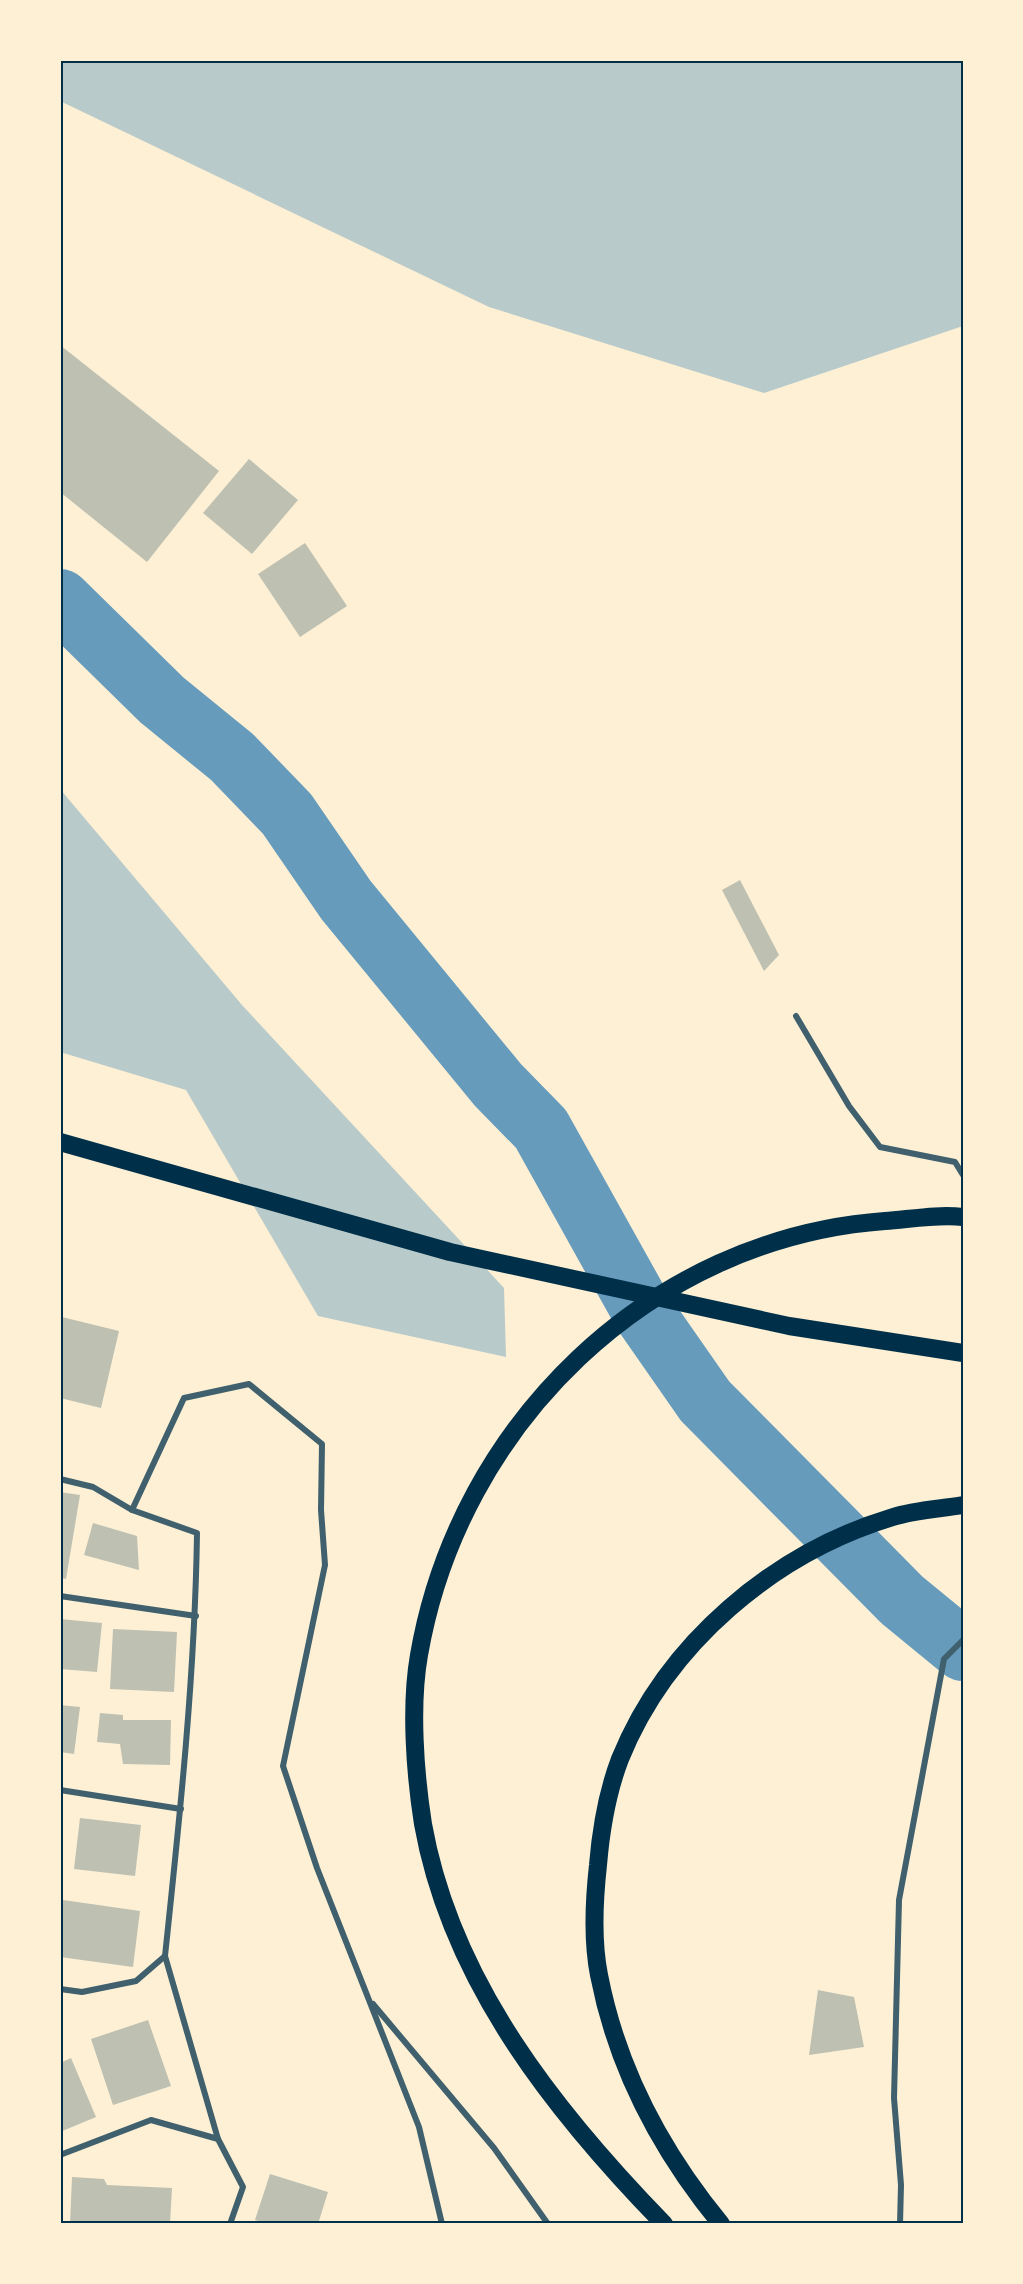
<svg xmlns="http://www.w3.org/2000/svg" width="1023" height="2284" viewBox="0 0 1023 2284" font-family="'Public Sans',sans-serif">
<rect width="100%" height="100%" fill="#fdf0d5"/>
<g fill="#b9caca">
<path d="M 60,60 L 963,60 L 963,326 L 764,393 L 489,307 L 60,101 Z"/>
<path d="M 60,789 L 242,1005 L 504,1288 L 506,1357 L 318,1316 L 186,1090 L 60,1052 Z"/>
</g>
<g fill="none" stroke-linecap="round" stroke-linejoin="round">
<path stroke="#669bbc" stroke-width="62" d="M 60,600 L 162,700 L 232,757 L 287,814 L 346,900 L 498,1085 L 541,1129 L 643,1312 L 705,1401 L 902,1600 L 963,1650"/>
</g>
<g fill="#bec0b2">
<path d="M 60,345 L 219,471 L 147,562 L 60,492 Z"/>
<path d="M 249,459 L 298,500 L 252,554 L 203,513 Z"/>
<path d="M 305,543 L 347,606 L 300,637 L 258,574 Z"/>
<path d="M 740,880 L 779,955 L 764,971 L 722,890 Z"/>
<path d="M 62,1317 L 119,1331 L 101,1408 L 60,1398 Z"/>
<path d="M 60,1492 L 80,1495 L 66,1579 L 60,1578 Z"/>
<path d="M 93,1523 L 137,1536 L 139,1570 L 84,1555 Z"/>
<path d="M 60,1619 L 102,1623 L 97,1672 L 60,1669 Z"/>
<path d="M 113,1629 L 177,1632 L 174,1692 L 110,1689 Z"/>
<path d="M 60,1705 L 80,1707 L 74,1754 L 60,1752 Z"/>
<path d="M 100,1713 L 123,1715 L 123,1720 L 171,1720 L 170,1765 L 123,1764 L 120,1744 L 97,1742 Z"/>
<path d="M 80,1818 L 141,1825 L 135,1876 L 74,1869 Z"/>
<path d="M 63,1900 L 140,1911 L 133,1967 L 60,1957 Z"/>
<path d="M 818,1990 L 854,1997 L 864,2047 L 809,2055 Z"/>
<path d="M 148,2020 L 171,2086 L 113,2105 L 91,2039 Z"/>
<path d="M 71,2058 L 96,2117 L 60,2132 L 60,2063 Z"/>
<path d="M 270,2174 L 328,2192 L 318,2224 L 267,2224 L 255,2220 Z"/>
<path d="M 72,2177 L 104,2179 L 107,2185 L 172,2188 L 170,2224 L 70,2224 Z"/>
</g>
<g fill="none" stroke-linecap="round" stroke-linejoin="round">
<g stroke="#3f606c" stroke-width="6">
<path d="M 796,1016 L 849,1106 L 880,1147 L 955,1162 L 963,1175"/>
<path d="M 60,1479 L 93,1487 L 132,1510 L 197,1533 C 195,1674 180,1815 165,1956 L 136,1981 L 82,1992 L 60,1989"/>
<path d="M 132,1510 L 184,1398 L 249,1384 L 322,1444 L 321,1510 L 325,1565 L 283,1766 L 317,1868 L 419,2127 L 442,2224"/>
<path d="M 60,1596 L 196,1616"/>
<path d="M 60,1790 L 181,1809"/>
<path d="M 165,1956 L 218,2139"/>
<path d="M 373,2004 L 494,2148 L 548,2224"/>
<path d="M 60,2155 L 151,2120 L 218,2139 L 243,2187 L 230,2224"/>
<path d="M 900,2224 L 901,2185 L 894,2098 L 899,1900 L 944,1659 L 963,1640"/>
</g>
<g stroke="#003049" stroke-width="18">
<path d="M 60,1142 L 450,1252 L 789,1326 L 963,1353"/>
<path d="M 664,2224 C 556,2113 451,1982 423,1824 C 415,1773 410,1706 419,1655 C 459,1424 650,1238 885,1221 C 911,1219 938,1214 963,1217"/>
<path d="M 721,2224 C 661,2151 617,2068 599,1975 C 592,1940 594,1901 598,1865 C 601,1829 607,1793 620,1759 C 667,1643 774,1553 893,1517 C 915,1510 940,1509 963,1505"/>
</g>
</g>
<rect width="1023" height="2284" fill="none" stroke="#fdf0d5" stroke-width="123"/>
<rect x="62" y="62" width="900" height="2160" fill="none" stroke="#003049" stroke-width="2"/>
</svg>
